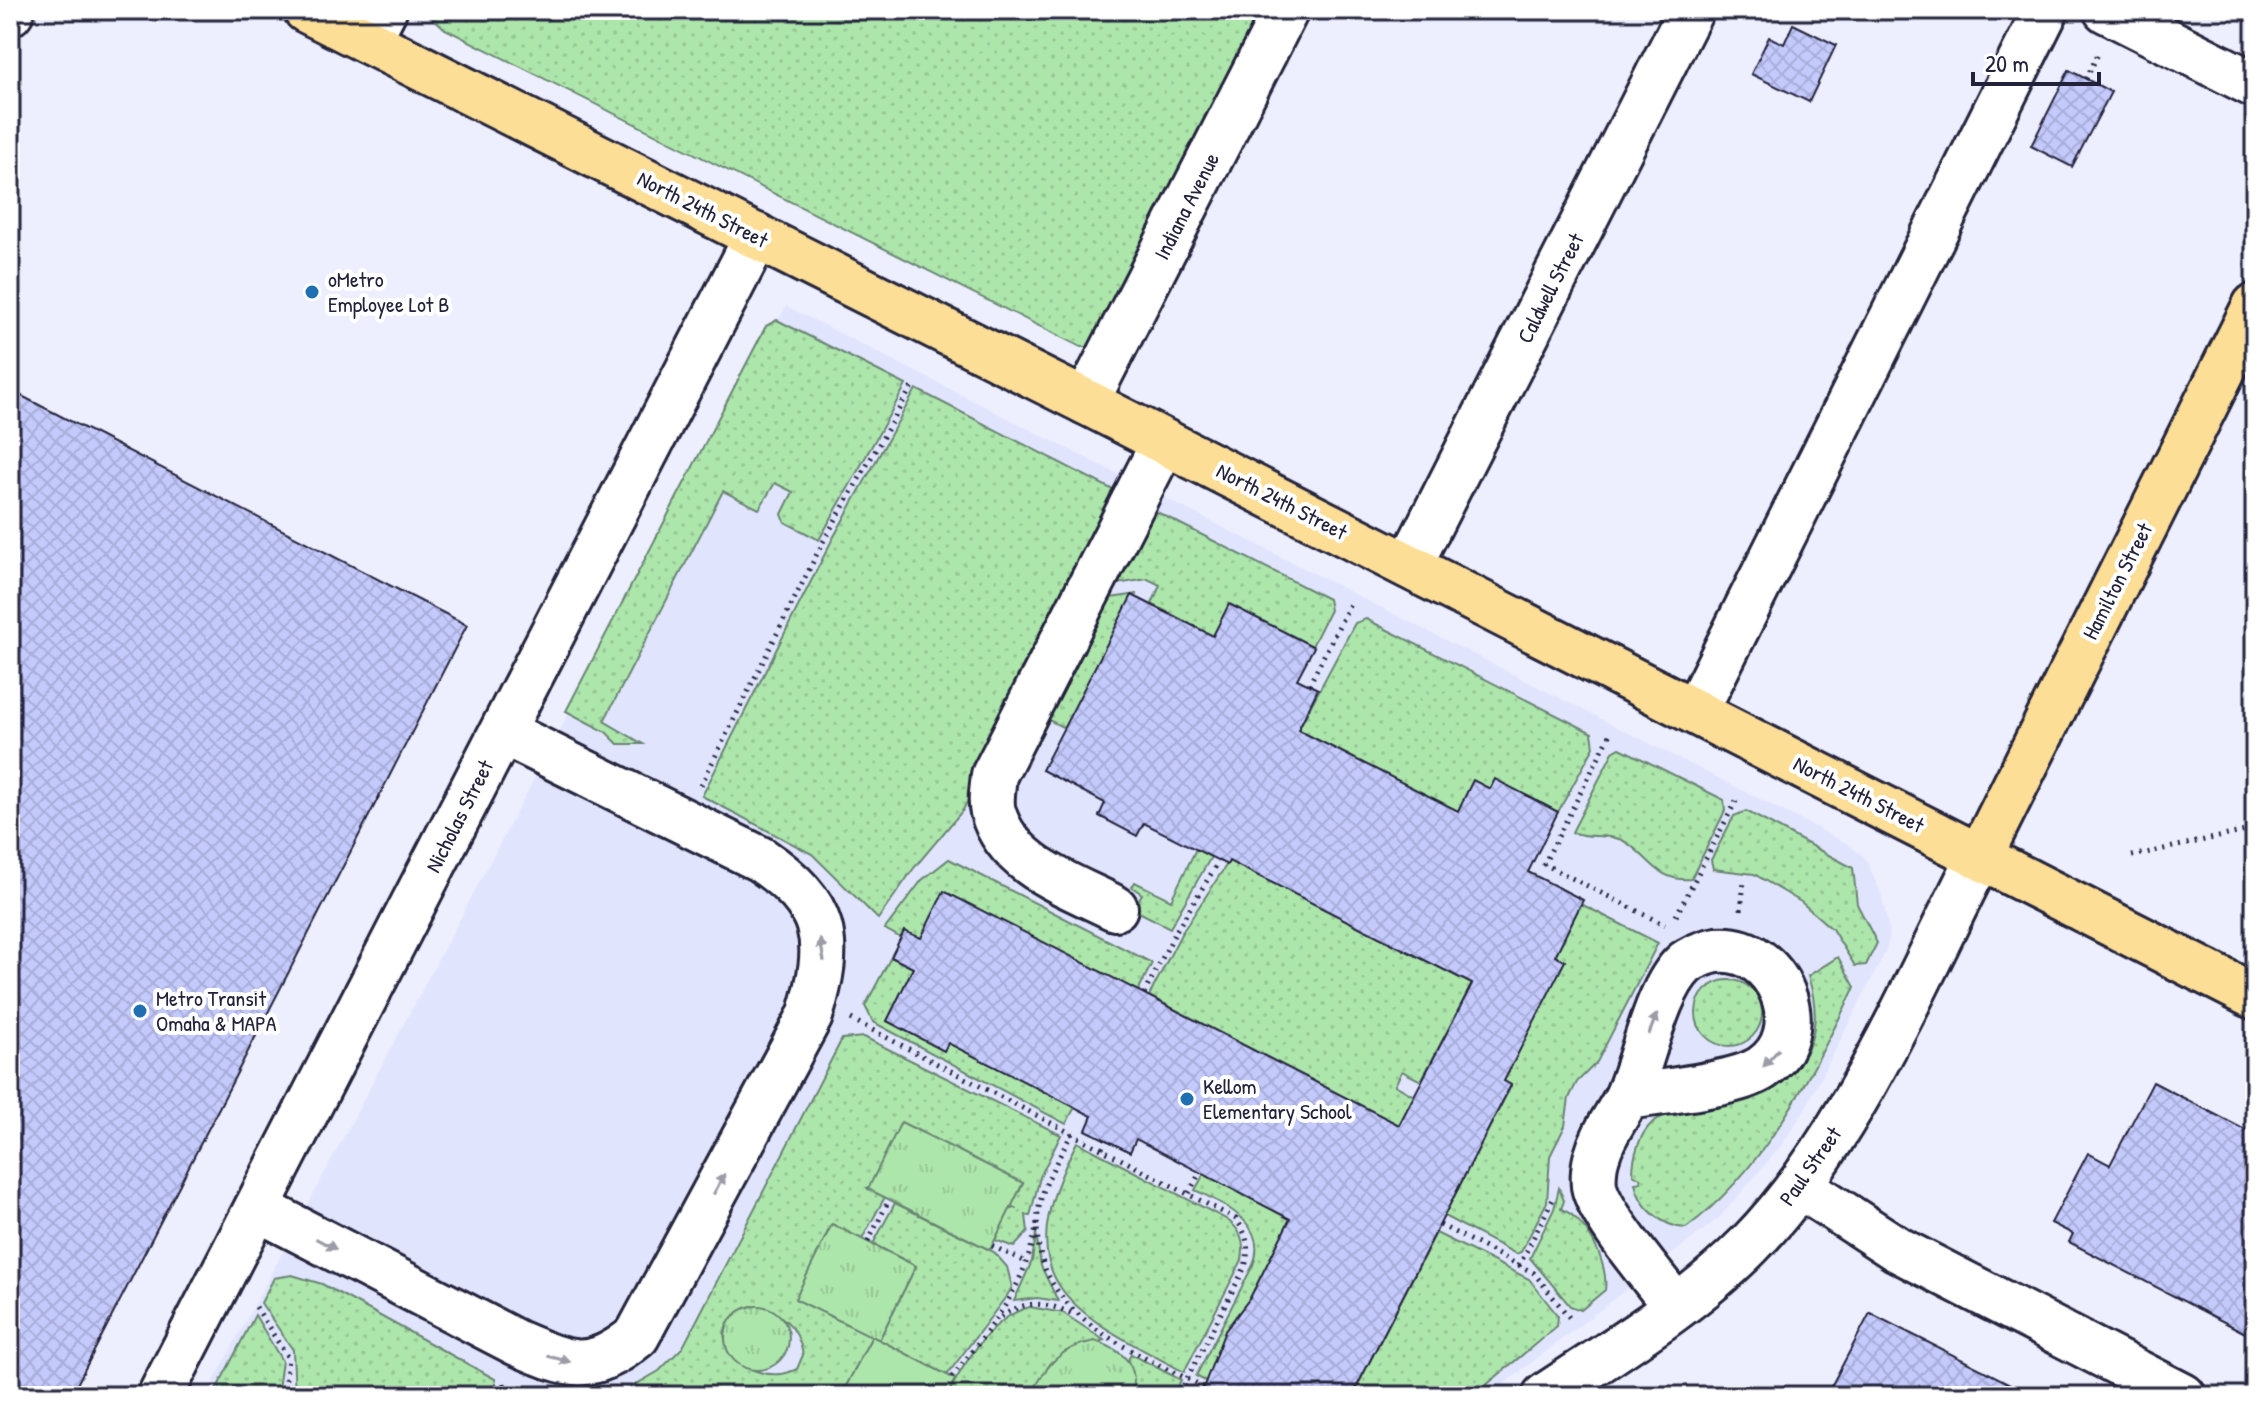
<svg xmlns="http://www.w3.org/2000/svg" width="2265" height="1406" viewBox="0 0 2265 1406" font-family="'Patrick Hand',sans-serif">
<defs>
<pattern id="grass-dots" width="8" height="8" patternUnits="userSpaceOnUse" patternTransform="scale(2)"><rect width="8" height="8" fill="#ade6ab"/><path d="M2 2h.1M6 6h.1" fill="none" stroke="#95c594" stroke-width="1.8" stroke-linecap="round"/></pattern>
<pattern id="park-tufts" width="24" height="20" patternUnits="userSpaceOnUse" patternTransform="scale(2)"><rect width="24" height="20" fill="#ade6ab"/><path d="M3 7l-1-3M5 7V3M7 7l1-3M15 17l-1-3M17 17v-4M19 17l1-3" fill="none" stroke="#95c594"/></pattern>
<pattern id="building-cross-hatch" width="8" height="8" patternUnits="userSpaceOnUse" patternTransform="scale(2)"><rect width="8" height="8" fill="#c4cafc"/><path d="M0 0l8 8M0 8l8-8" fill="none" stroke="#a8add9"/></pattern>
</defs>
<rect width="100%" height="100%" fill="#edeffe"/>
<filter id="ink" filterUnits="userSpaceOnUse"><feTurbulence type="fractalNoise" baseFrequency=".0125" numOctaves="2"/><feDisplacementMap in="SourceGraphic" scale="16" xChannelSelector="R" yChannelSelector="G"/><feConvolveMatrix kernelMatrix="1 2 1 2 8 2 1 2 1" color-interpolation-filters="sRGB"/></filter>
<g filter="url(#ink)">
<path fill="#e1e4fd" d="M 786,306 L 1848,844 L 1865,858 L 1881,893 L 1890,934 L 1885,953 L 1805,1109 L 1782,1145 L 1719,1218 L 1488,1396 L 206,1396 Z"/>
<g fill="url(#grass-dots)" stroke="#688473" stroke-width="2" fill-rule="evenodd">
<path d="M 430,10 L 1269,10 L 1100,336 L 1089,347 L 1081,347 L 445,29 L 432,17 Z"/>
<path d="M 777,320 L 906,385 L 819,540 L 785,522 L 782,514 L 793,492 L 775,483 L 759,509 L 723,491 L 604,721 L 643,744 L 618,744 L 606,732 L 566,711 L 766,326 Z"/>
<path d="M 916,389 L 1127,497 L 1121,503 L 963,810 L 914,868 L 878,919 L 812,854 L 702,796 L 832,540 Z"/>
<path d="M 1155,511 L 1328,599 L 1330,610 L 1312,646 L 1230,604 L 1213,636 L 1152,604 L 1160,585 L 1148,579 L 1104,586 L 1134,532 Z"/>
<path d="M 1138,594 L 1132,596 L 1064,728 L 1041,716 L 1097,600 Z"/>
<path d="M 1366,619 L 1592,733 L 1594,747 L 1558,812 L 1495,780 L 1490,789 L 1473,781 L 1458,811 L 1298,730 L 1355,623 Z"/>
<path d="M 1620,748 L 1724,800 L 1725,811 L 1691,879 C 1656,883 1648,853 1622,840 C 1605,833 1587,839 1572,832 L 1613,752 Z"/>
<path d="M 1746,811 L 1853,868 L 1857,904 L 1877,943 L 1866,965 L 1855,966 L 1832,929 L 1801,902 L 1754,874 L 1713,869 L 1711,860 L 1734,816 Z"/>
<path d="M 1196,849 L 1211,857 L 1170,928 L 1133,909 L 1142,894 L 1132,887 L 1135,882 L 1171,900 Z"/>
<path d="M 949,859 L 1152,963 L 1138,991 L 921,938 L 904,931 L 901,938 L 885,929 L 922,880 Z"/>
<path d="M 1229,861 L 1472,984 L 1421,1081 L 1402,1071 L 1395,1085 L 1414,1096 L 1399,1125 L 1149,996 L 1181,934 Z"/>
<path d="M 1581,904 L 1658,943 L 1597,1062 L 1577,1082 L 1569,1098 L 1565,1126 L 1550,1156 L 1547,1202 L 1521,1252 L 1516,1254 L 1444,1216 L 1511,1086 L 1504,1081 L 1555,956 Z"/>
<path d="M 891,957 L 913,968 L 887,1021 L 944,1051 L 948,1043 L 1075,1107 L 1066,1124 L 873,1022 L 865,1006 Z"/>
<path d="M 1838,957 L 1855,987 C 1811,1074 1767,1168 1686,1228 C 1663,1227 1639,1207 1635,1183 L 1641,1182 L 1640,1178 L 1633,1174 C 1633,1157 1639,1135 1652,1123 C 1661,1115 1676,1113 1687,1111 C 1729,1102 1776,1099 1802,1059 C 1819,1033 1817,1005 1808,976 Z"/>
<circle cx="1729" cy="1013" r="33"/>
<path d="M 864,1037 L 1061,1135 L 1040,1177 L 1030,1216 L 1026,1215 L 1028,1232 L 1014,1247 L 995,1240 L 1009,1210 L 1015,1208 L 1011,1206 L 1023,1183 L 868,1188 L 885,1197 L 862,1239 L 831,1225 L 796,1299 L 872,1336 L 841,1396 L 616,1396 L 659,1371 L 683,1347 L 842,1039 ZM 751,1306 C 781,1311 798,1325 803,1355 L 797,1369 C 749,1393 689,1329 751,1306 Z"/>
<path d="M 1077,1142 L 1226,1219 C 1242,1230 1245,1242 1242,1260 L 1184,1372 C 1069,1311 1004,1282 1077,1142 Z"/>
<path d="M 1204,1174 L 1290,1219 L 1250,1298 L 1225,1331 L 1207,1382 L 1196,1376 L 1253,1265 C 1269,1224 1225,1205 1195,1190 Z"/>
<path d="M 1559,1188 L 1564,1201 L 1561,1209 C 1585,1217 1609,1262 1605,1290 L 1581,1310 L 1570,1306 L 1530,1258 L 1554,1209 Z"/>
<path d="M 895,1203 L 994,1252 L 1007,1267 L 1012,1287 L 1008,1294 L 947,1375 L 879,1340 L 916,1266 L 873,1244 Z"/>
<path d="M 1036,1233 L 1041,1266 L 1058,1301 L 1037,1298 L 1014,1301 L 1032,1261 Z"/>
<path d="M 1436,1233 L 1529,1279 L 1558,1316 L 1557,1326 L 1473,1396 L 1352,1396 Z"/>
<path d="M 292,1275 L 322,1284 L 495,1379 L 498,1396 L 295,1396 L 293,1350 L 261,1303 L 274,1278 Z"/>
<path d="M 1030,1307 L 1063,1313 L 1104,1340 L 1051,1362 L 1031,1396 L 947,1396 C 964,1363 992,1316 1030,1307 Z"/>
<path d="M 255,1315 L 282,1361 L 277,1396 L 213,1396 Z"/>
<path d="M 1131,1354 L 1181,1380 L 1173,1396 L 1132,1396 L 1128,1360 Z"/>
</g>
<g fill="url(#park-tufts)" stroke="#688473" stroke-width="2">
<path d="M 901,1122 L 1023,1183 L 990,1250 L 868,1189 Z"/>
<path d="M 832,1224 L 916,1266 L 879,1340 L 795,1299 Z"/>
<circle cx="757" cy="1338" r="32"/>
<path d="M 1095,1341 C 1123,1350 1140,1365 1132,1396 L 1031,1396 C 1046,1365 1060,1347 1095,1341 Z"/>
</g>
<path fill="#ade6ab" stroke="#688473" stroke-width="2" d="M 872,1336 L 955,1379 L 947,1396 L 841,1396 Z"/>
<g fill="url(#building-cross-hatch)" stroke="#22223b" stroke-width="2">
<path d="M 1793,24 L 1836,45 L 1809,102 L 1751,74 L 1769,37 L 1784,44 Z"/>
<path d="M 2069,70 L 2111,92 L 2072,167 L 2031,146 Z"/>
<path d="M 10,390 L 467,625 L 71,1396 L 10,1396 Z"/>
<path d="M 1132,595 L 1213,636 L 1229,604 L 1314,647 L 1297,679 L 1318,689 L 1298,730 L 1458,811 L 1473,780 L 1490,789 L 1495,779 L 1558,812 L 1528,872 L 1583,900 L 1555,956 L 1565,961 L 1504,1081 L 1511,1085 L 1352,1396 L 1200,1396 L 1225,1331 L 1250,1298 L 1290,1219 L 1136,1139 L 1130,1152 L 1086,1130 L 1092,1116 L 948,1043 L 944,1051 L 887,1021 L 913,968 L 891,957 L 904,931 L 921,938 L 944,891 L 1399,1125 L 1472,984 L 1229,861 L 1227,865 L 1144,823 L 1137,836 L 1099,816 L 1105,803 L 1042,770 Z"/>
<path d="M 2153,1082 L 2255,1135 L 2255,1338 L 2069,1242 L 2073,1234 L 2051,1223 L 2088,1153 L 2110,1165 Z"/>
<path d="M 1870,1313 L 2032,1395 L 2032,1396 L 1826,1396 Z"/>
</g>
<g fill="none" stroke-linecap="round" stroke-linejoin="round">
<defs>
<g id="minor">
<path d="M 2106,10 L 2255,85"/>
<path d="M 10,13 L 12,10"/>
<path d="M 368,41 L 384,10"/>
<path d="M 1086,402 L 1286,10"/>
<path d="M 1409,566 L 1691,10"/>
<path d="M 1696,710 L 2046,10"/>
<path d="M 1115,908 C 1070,885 1008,866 993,812 C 990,801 993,786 994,775 L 1164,442"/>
<path d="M 1627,1097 C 1659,1092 1737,1085 1762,1068 C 1815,1032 1779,944 1717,950 C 1709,951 1690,958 1684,964 C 1656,990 1643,1062 1627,1097 C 1617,1117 1603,1133 1597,1156 C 1594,1164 1593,1178 1594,1186 C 1599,1215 1656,1280 1675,1306"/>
<path d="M 1800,1186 L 1897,1249 L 2183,1396"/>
<path d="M 257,1208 L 517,1343 C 568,1365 590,1375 637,1336 L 810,1016 C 833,940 828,905 760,859 L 503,732"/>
<path d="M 160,1396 L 757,236"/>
<path d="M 1545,1396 C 1614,1350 1690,1305 1749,1245 C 1849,1143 1915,983 1980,856"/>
</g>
<g id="major">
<path d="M 306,10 L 1086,402 L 2255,997"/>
<path d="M 1980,856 L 2255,306"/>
</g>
</defs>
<use href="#minor" stroke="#22223b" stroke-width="50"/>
<use href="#major" stroke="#22223b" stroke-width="50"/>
<g stroke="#22223b" stroke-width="5" stroke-dasharray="2 6" stroke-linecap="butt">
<path d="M 2086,79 L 2099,52"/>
<path d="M 1309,685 L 1350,604"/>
<path d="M 1610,735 L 1544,864 L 1665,925"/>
<path d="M 701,785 L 823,542 L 914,383"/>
<path d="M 2132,856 L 2255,829"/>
<path d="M 1741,910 L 1744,881"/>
<path d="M 1676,916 L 1737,799"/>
<path d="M 1144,994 L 1176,931 L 1219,861"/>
<path d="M 851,1019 L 1236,1219 C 1248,1236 1250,1247 1245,1267 L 1178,1396"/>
<path d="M 1072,1133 C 1059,1158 1042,1184 1038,1213 C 1027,1313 1131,1350 1204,1387"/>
<path d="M 1102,1148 L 1106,1140"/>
<path d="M 1189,1193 L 1200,1172"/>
<path d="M 1440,1225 L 1534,1273 L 1572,1321"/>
<path d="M 868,1242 L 889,1200"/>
<path d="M 992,1246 L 1028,1263"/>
<path d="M 1519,1266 L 1553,1199"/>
<path d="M 256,1307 L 288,1358 L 284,1396"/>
<path d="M 1001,1317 C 1026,1299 1045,1302 1073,1314"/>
<path d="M 952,1377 C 993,1324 1024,1291 1037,1223"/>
<path d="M 504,1383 L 505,1396"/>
</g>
<use href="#minor" stroke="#fff" stroke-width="44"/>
<use href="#major" stroke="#fdde96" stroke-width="44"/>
</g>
<defs><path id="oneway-solid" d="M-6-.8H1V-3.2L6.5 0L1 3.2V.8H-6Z" transform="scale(2)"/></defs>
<g fill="#9c9ca7">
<use href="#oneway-solid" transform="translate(822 950) rotate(-100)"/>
<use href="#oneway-solid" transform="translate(1653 1024) rotate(-68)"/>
<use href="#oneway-solid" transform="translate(1771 1058) rotate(132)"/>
<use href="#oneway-solid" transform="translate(719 1184) rotate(-62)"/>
<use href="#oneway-solid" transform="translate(326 1244) rotate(28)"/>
<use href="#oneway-solid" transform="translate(559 1359) rotate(15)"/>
</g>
</g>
<g fill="#1f6fb2" stroke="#fff" stroke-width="3">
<circle cx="312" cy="292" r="8"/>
<circle cx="140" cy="1011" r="8"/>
<circle cx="1187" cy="1099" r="8"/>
</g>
<g text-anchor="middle" stroke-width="8" stroke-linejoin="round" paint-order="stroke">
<g font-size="22" fill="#22223b" stroke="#fff">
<text transform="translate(1186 206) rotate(-63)" y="8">Indiana Avenue</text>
<text transform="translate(703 209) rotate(27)" y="8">North 24th Street</text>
<text transform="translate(1550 288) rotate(-63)" y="8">Caldwell Street</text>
<text transform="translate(1282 501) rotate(27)" y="8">North 24th Street</text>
<text transform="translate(2117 581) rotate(-63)" y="8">Hamilton Street</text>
<text transform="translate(1859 794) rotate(27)" y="8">North 24th Street</text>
<text transform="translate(459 816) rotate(-63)" y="8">Nicholas Street</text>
<text transform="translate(1810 1166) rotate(-55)" y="8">Paul Street</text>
</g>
<g font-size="22" fill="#22223b" stroke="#fff" text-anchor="start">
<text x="328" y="287">oMetro<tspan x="328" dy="25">Employee Lot B</tspan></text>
<text x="156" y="1006">Metro Transit<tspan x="156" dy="25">Omaha &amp; MAPA</tspan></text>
<text x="1203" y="1094">Kellom<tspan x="1203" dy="25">Elementary School</tspan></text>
</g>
</g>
<rect width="2265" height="1406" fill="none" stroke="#fff" stroke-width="40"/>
<rect x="20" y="20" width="2225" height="1366" fill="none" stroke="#22223b" stroke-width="3" filter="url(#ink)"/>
<path d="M1973 72v12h126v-12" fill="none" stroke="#22223b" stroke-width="4"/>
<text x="1985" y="72" font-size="24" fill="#22223b" stroke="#ffffff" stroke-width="6" paint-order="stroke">20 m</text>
</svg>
